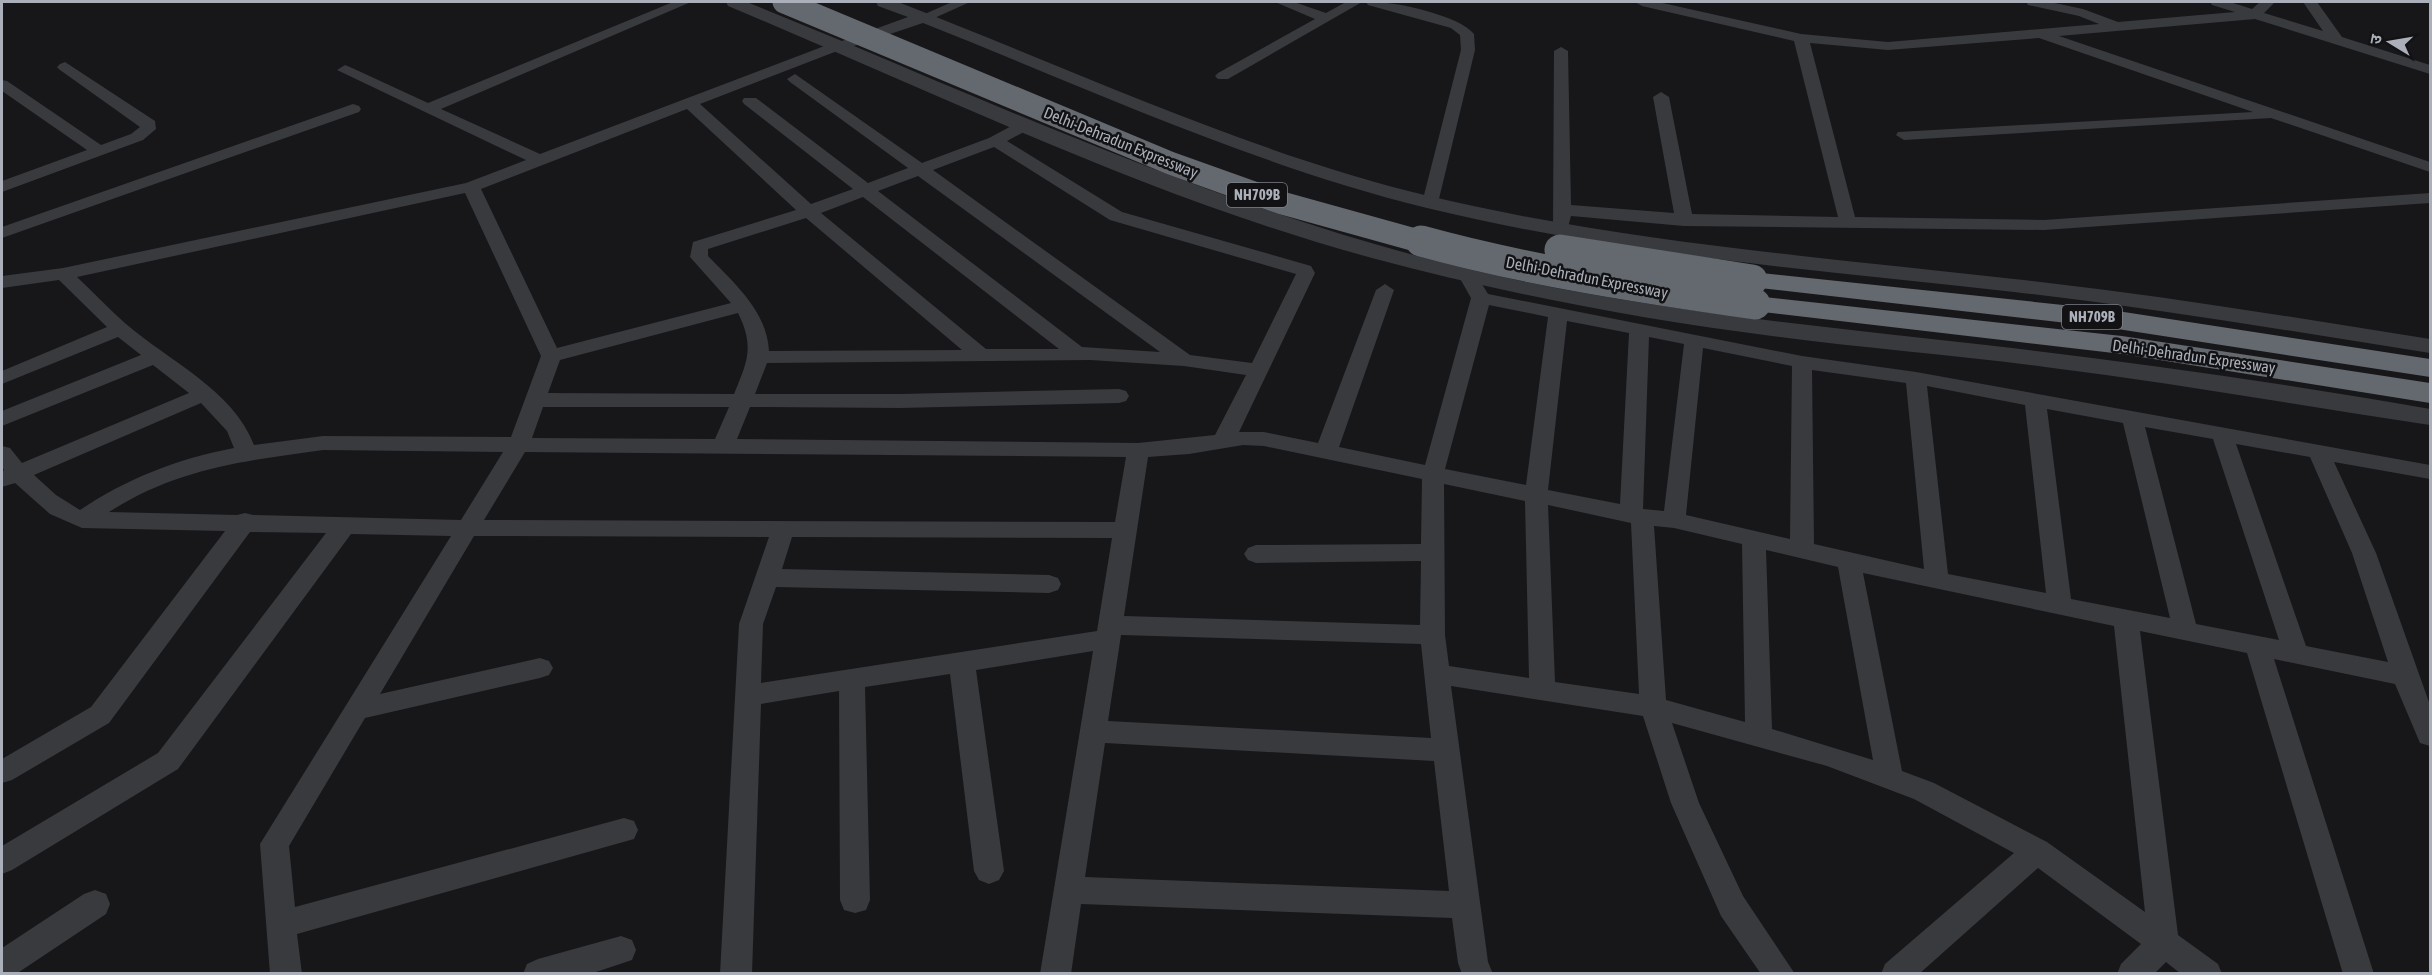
<svg xmlns="http://www.w3.org/2000/svg" width="2432" height="975" viewBox="0 0 2432 975" font-family="'Asap Condensed','Noto Sans Devanagari',sans-serif">
<rect width="100%" height="100%" fill="#171719"/>
<g fill="none" stroke-linecap="round" stroke-linejoin="round">
<g fill="#383a3e" fill-rule="evenodd">
<path d="M 673,2 L 691,2 L 441,109 L 540,154 L 835,42 L 845,42 L 847,45 L 845,48 L 700,104 L 811,204 L 853,189 L 744,104 L 742,101 L 744,98 L 756,98 L 868,183 L 908,168 L 790,82 L 787,79 L 795,74 L 922,163 L 989,138 L 1019,122 L 1031,122 L 1033,125 L 1031,128 L 1007,141 L 1122,212 L 1311,266 L 1315,273 L 1239,432 L 1264,432 L 1318,443 L 1376,290 L 1385,284 L 1394,290 L 1339,447 L 1425,465 L 1471,298 L 1458,275 L 1467,269 L 1474,271 L 1488,294 L 1802,356 L 1916,372 L 2430,465 L 2430,479 L 2334,462 L 2376,553 L 2430,705 L 2430,746 L 2420,743 L 2395,684 L 2274,659 L 2374,974 L 2343,974 L 2247,653 L 2140,631 L 2178,935 L 2218,964 L 2222,974 L 2181,974 L 2166,962 L 2154,974 L 2117,974 L 2121,964 L 2141,944 L 2038,868 L 1919,974 L 1881,974 L 1885,964 L 2014,853 L 1914,799 L 1827,766 L 1672,723 L 1699,803 L 1743,896 L 1795,974 L 1761,974 L 1721,916 L 1671,803 L 1643,716 L 1451,686 L 1488,962 L 1493,974 L 1462,974 L 1458,963 L 1452,918 L 1081,904 L 1071,974 L 1040,974 L 1093,651 L 976,670 L 1004,871 L 999,880 L 989,884 L 979,880 L 974,871 L 950,674 L 865,687 L 870,900 L 866,910 L 855,913 L 844,910 L 840,900 L 839,691 L 761,704 L 752,974 L 720,974 L 739,624 L 769,537 L 474,536 L 380,694 L 540,658 L 549,661 L 553,668 L 549,675 L 540,678 L 365,718 L 289,846 L 295,907 L 624,818 L 634,821 L 638,830 L 634,839 L 297,934 L 302,974 L 270,974 L 260,844 L 451,536 L 351,534 L 178,769 L 12,870 L 2,874 L 2,846 L 158,753 L 326,533 L 250,532 L 109,723 L 12,780 L 2,783 L 2,759 L 91,707 L 225,531 L 82,528 L 50,514 L 15,483 L 2,487 L 2,472 L 4,470 L 2,467 L 2,446 L 10,448 L 22,463 L 189,393 L 153,365 L 2,426 L 2,411 L 141,355 L 118,337 L 2,384 L 2,371 L 107,327 L 59,280 L 2,288 L 2,276 L 63,268 L 466,183 L 526,160 L 337,70 L 345,65 L 350,67 L 428,103 ZM 687,109 L 796,210 L 693,242 L 690,257 L 731,303 L 557,348 L 481,189 ZM 994,147 L 1110,220 L 1296,274 L 1252,363 L 1190,355 L 933,170 ZM 918,176 L 1160,352 L 1082,347 L 878,191 ZM 465,193 L 541,356 L 511,437 L 323,436 L 254,445 C 233,390 169,361 126,324 C 109,309 93,292 77,277 ZM 863,197 L 1059,349 L 986,349 L 821,213 ZM 806,218 L 962,350 L 769,351 C 767,311 734,283 708,256 L 708,249 ZM 1489,305 L 1548,317 L 1526,485 L 1445,469 ZM 738,313 C 755,347 747,362 734,394 L 548,393 L 560,360 ZM 1567,321 L 1629,333 L 1620,504 L 1548,490 ZM 1649,337 L 1684,344 L 1664,511 L 1643,509 ZM 1703,348 L 1792,366 L 1790,539 L 1686,515 ZM 1090,360 L 1184,366 L 1246,375 L 1215,435 L 1138,443 L 737,439 L 750,407 L 900,408 L 1119,403 L 1126,401 L 1129,396 L 1126,391 L 1119,389 L 900,394 L 755,394 L 767,363 ZM 1812,370 L 1906,383 L 1924,569 L 1814,544 ZM 1927,386 L 2025,405 L 2046,593 L 1948,574 ZM 201,403 L 227,431 L 234,448 C 177,459 128,478 80,510 L 56,495 L 34,475 ZM 543,407 L 729,407 L 715,439 L 532,438 ZM 2047,409 L 2123,423 L 2170,618 L 2071,599 ZM 2145,427 L 2213,439 L 2279,640 L 2196,624 ZM 2236,444 L 2310,457 L 2352,553 L 2388,662 L 2306,646 ZM 1243,445 L 1264,446 L 1422,479 L 1421,544 L 1256,545 L 1248,548 L 1244,554 L 1248,560 L 1256,563 L 1421,561 L 1420,625 L 1124,616 L 1148,457 L 1189,454 ZM 323,450 L 503,452 L 461,520 L 253,515 L 245,513 L 237,515 L 109,512 C 178,468 244,461 323,450 ZM 525,452 L 1126,457 L 1115,522 L 484,520 ZM 1444,484 L 1525,501 L 1529,678 L 1449,666 L 1445,635 ZM 1548,505 L 1631,523 L 1639,694 L 1555,682 ZM 1654,526 L 1674,528 L 1742,544 L 1745,722 L 1666,700 ZM 792,537 L 1112,538 L 1097,631 L 761,683 L 763,624 L 776,587 L 1049,593 L 1058,590 L 1061,584 L 1058,578 L 1049,575 L 782,569 ZM 1766,550 L 1838,567 L 1873,760 L 1772,729 ZM 1863,573 L 2114,626 L 2145,912 L 2047,842 L 1934,783 L 1902,771 ZM 1121,635 L 1421,644 L 1431,738 L 1108,721 ZM 1105,743 L 1434,761 L 1449,891 L 1085,877 Z"/>
<path d="M 952,2 L 970,2 L 930,20 L 920,20 L 918,17 Z"/>
<path d="M 1275,2 L 1294,2 L 1326,13 L 1346,2 L 1362,2 L 1228,79 L 1218,79 L 1215,76 L 1218,73 L 1315,19 Z"/>
<path d="M 1366,2 C 1390,0 1459,15 1474,34 L 1475,50 L 1437,207 L 1431,208 L 1422,203 L 1461,50 L 1460,35 L 1451,28 L 1368,5 Z"/>
<path d="M 1635,2 L 1658,2 L 1801,34 L 1888,42 L 2099,24 L 2079,16 L 2028,5 L 2026,2 L 2050,2 L 2083,9 L 2118,22 L 2235,12 L 2212,5 L 2210,2 L 2230,2 L 2252,9 L 2260,2 L 2275,2 L 2264,13 L 2323,31 L 2303,2 L 2317,2 L 2342,37 L 2430,65 L 2430,74 L 2255,19 L 2059,36 L 2430,162 L 2430,172 L 2271,118 L 1904,140 L 1896,135 L 1898,132 L 2253,112 L 2039,38 L 1888,50 L 1810,43 L 1855,217 L 2044,220 L 2430,193 L 2430,203 L 2044,230 L 1684,226 L 1571,216 L 1568,227 L 1556,227 L 1553,223 L 1554,51 L 1561,47 L 1568,51 L 1571,205 L 1674,213 L 1653,97 L 1661,92 L 1669,97 L 1692,214 L 1838,217 L 1794,41 L 1642,6 Z"/>
<path d="M 65,62 L 155,121 L 156,129 L 143,140 L 2,192 L 2,181 L 87,150 L 2,91 L 2,80 L 7,81 L 101,145 L 131,134 L 140,127 L 60,70 L 57,67 L 60,64 Z"/>
<path d="M 353,104 L 359,106 L 361,109 L 359,112 L 2,238 L 2,227 Z"/>
<path d="M 95,890 L 106,894 L 110,904 L 106,914 L 16,974 L 2,974 L 2,948 L 84,894 Z"/>
<path d="M 621,936 L 632,940 L 636,950 L 632,960 L 590,974 L 523,974 L 527,964 L 538,959 Z"/>
</g>
<path fill="#383a3e" fill-rule="evenodd" d="M 726,2 L 747,2 L 842,41 L 908,17 L 878,6 L 876,2 L 898,2 C 1074,70 1248,153 1433,197 C 1624,242 1820,257 2014,279 C 2153,294 2292,317 2430,339 L 2430,353 C 2292,331 2153,308 2014,292 C 1818,270 1619,255 1427,208 C 1252,165 1090,89 923,23 L 854,46 C 1055,131 1256,218 1468,269 C 1639,310 1812,325 1986,345 C 2134,362 2283,383 2430,409 L 2430,425 C 2302,406 2174,383 2045,367 C 1954,355 1862,348 1772,336 C 1637,319 1503,293 1372,258 C 1150,198 939,94 728,6 Z"/>
<g fill="#64686f" fill-rule="evenodd">
<path d="M 1752,272 L 2111,310 L 2430,359 L 2430,377 L 2111,328 L 1742,286 L 1738,280 L 1742,274 Z"/>
<path d="M 1755,296 L 2122,336 L 2430,383 L 2430,403 L 2122,354 L 1745,310 L 1741,304 L 1745,298 Z"/>
</g>
<path stroke="#64686f" stroke-width="23" d="M 784,2 L 1170,163 L 1282,203 L 1426,243"/>
<g stroke="#64686f" stroke-width="31">
<path d="M 1421,241 C 1530,271 1643,288 1755,304"/>
<path d="M 1560,250 L 1752,280"/>
</g>
</g>
<g text-anchor="middle" stroke-width="5" stroke-linejoin="round" paint-order="stroke">
<g fill="#121214" stroke="#7c8088" stroke-width="1.5">
<rect x="1227" y="183" width="60" height="24" rx="4.5"/>
<rect x="2062" y="305" width="60" height="24" rx="4.5"/>
</g>
<g font-size="15" font-weight="bold" fill="#aaafb9">
<text x="1257" y="200">NH709B</text>
<text x="2092" y="322">NH709B</text>
</g>
<g font-size="16" fill="#aaafb9" stroke="#121214">
<text transform="translate(1121 142) rotate(22)" y="6">Delhi-Dehradun Expressway</text>
<text transform="translate(1587 277) rotate(11)" y="6">Delhi-Dehradun Expressway</text>
<text transform="translate(2194 356) rotate(8)" y="6">Delhi-Dehradun Expressway</text>
</g>
</g>
<rect width="2432" height="975" fill="none" stroke="#aaafb9" stroke-width="6"/>
<g transform="translate(2390 42) rotate(281)" stroke="#121214" stroke-width="4.5" paint-order="stroke">
<path d="M0-4.5L10 22L0 15L-10 22Z" fill="#aaafb9"/>
<text y="-9" font-size="16" font-weight="bold" text-anchor="middle" fill="#aaafb9">उ</text>
</g>
</svg>
